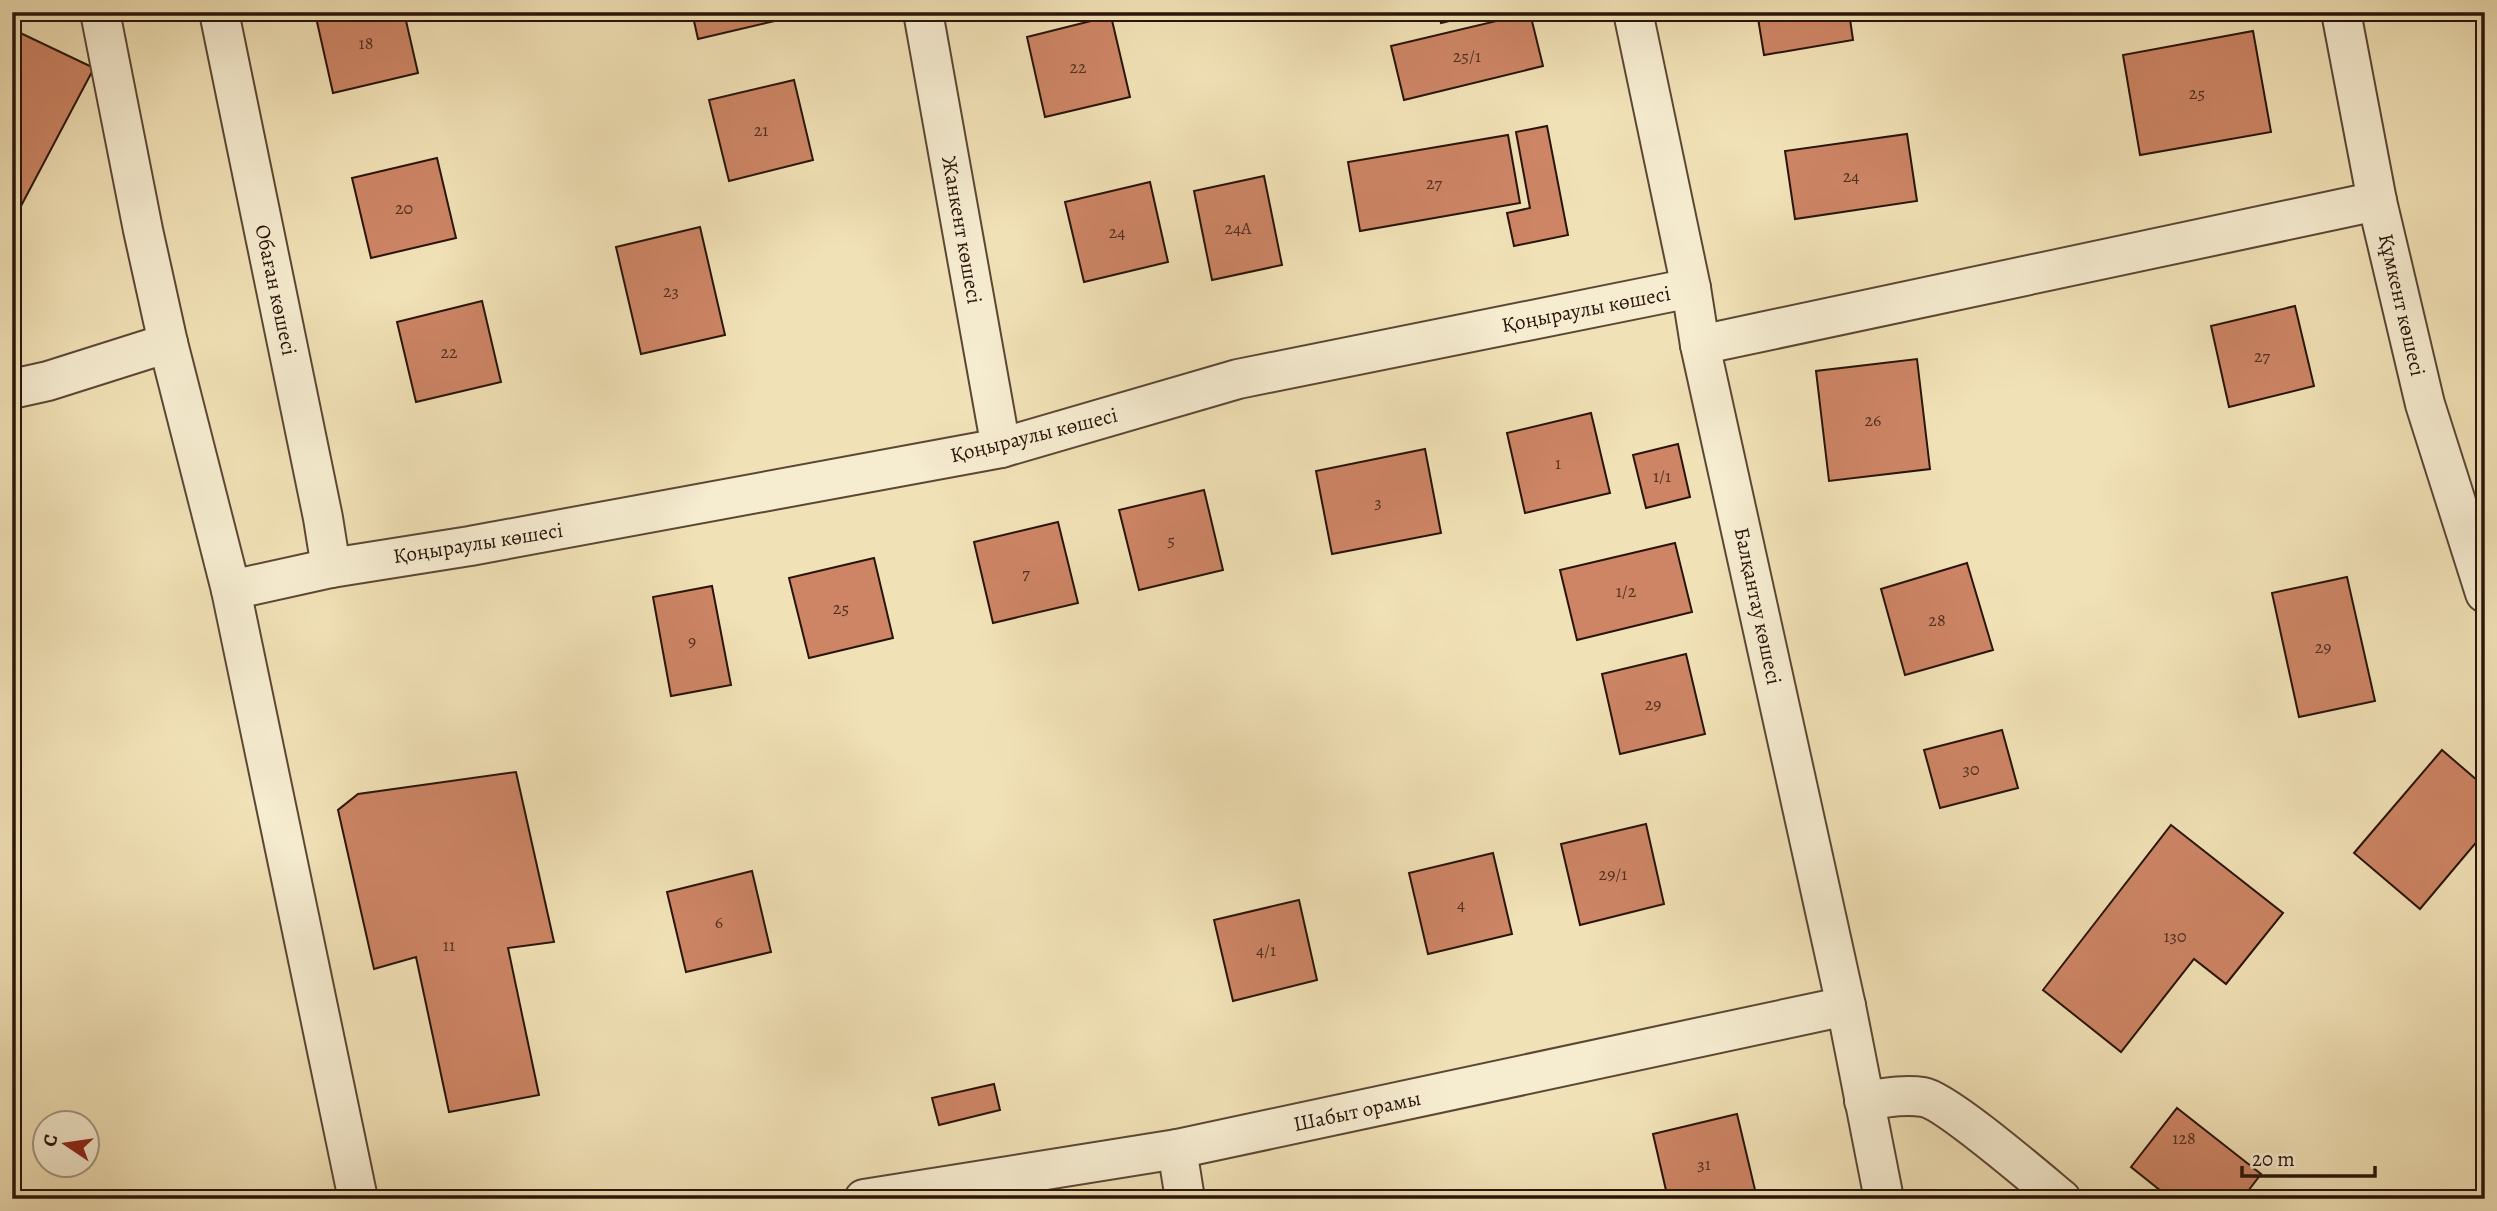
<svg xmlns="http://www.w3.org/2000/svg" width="2497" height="1211" viewBox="0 0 2497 1211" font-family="Alegreya,serif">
<rect width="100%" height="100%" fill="#f1e1b6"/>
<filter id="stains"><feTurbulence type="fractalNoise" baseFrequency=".00286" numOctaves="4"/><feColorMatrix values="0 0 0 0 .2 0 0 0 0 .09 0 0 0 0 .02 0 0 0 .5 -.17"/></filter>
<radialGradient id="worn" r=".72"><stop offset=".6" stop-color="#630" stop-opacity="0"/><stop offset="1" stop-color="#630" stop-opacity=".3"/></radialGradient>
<g fill="#cd8565" stroke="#29140a" stroke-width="2">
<path d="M 404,12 L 418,73 L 333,93 L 315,13 Z"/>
<path d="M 692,12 L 782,12 L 783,19 L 698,39 Z"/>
<path d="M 1438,12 L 1487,12 L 1441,23 Z"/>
<path d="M 1757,12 L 1849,12 L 1853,40 L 1764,55 Z"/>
<path d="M 1530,13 L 1543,66 L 1404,100 L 1391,46 Z"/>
<path d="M 1111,16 L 1130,97 L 1045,117 L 1027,37 Z"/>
<path d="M 12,29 L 94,68 L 12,223 Z"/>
<path d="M 2253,31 L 2271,132 L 2140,155 L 2123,55 Z"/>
<path d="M 2485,66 L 2485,105 L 2476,68 Z"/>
<path d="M 794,80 L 813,160 L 729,181 L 709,100 Z"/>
<path d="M 1547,126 L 1568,235 L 1514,246 L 1507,213 L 1530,208 L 1516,132 Z"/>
<path d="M 1907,134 L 1917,201 L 1795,219 L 1785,151 Z"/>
<path d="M 1508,135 L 1520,203 L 1360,231 L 1348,162 Z"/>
<path d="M 437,158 L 456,238 L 371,258 L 352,178 Z"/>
<path d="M 1264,176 L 1282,265 L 1212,280 L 1194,191 Z"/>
<path d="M 1150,182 L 1168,262 L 1084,282 L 1065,202 Z"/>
<path d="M 700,227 L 725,335 L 641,354 L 616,247 Z"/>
<path d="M 482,301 L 501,382 L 416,402 L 397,322 Z"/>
<path d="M 2295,306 L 2314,386 L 2229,407 L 2211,326 Z"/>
<path d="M 1917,359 L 1930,469 L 1829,481 L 1816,371 Z"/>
<path d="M 1591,413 L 1610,493 L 1525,513 L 1507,433 Z"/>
<path d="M 1678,444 L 1690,497 L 1646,508 L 1633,455 Z"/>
<path d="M 1425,449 L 1441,533 L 1332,554 L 1316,471 Z"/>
<path d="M 1204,490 L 1223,570 L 1139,590 L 1119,510 Z"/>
<path d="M 1058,522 L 1078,603 L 993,623 L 974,542 Z"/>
<path d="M 1675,543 L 1692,612 L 1577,640 L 1560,570 Z"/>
<path d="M 874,558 L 893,638 L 809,658 L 789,578 Z"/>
<path d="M 1967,563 L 1993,650 L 1905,675 L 1881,589 Z"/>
<path d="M 2347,577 L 2375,701 L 2299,717 L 2272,593 Z"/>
<path d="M 712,586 L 731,685 L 671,696 L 653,597 Z"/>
<path d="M 1686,654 L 1705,734 L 1620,754 L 1602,674 Z"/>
<path d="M 2002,730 L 2018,788 L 1940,808 L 1924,750 Z"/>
<path d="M 2442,750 L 2485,787 L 2485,832 L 2420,909 L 2354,853 Z"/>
<path d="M 516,772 L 554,942 L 508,948 L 539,1095 L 449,1112 L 416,957 L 374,969 L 338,810 L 358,794 Z"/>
<path d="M 1646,824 L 1664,904 L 1580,925 L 1561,844 Z"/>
<path d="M 2171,825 L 2283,913 L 2226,984 L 2194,959 L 2121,1052 L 2043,990 Z"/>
<path d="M 1493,853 L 1512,934 L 1428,954 L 1409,873 Z"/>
<path d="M 752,871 L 771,952 L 686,972 L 667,892 Z"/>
<path d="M 1299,900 L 1317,980 L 1233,1001 L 1214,920 Z"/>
<path d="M 994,1084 L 1000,1110 L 939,1125 L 932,1098 Z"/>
<path d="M 2177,1108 L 2261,1174 L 2242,1199 L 2171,1199 L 2131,1167 Z"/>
<path d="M 1737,1114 L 1756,1194 L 1736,1199 L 1668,1199 L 1653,1134 Z"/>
<path d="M 1040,1182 L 1044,1199 L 972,1199 Z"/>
</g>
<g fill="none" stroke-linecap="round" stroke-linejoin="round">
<defs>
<g id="minor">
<path d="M 219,12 L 323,518 L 331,568"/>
<path d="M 923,12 L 1001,448"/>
<path d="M 2341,12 L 2377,201 L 2425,404 L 2485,593"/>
<path d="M 168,343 L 231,590 L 331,568 L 470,546 L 1001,448 L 1238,379 L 1691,288"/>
<path d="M 1700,345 L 2377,201"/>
<path d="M 12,389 L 48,381 L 168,343 L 143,230 L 100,12"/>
<path d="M 231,590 L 358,1199"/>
<path d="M 1864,1101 C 1884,1098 1904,1094 1923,1097 C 1945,1100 2038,1180 2061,1199"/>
<path d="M 1177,1149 L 1185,1199"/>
<path d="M 864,1199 L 1177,1149 L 1846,1006"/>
</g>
<path id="tertiary" d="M 1633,12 L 1691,288 L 1700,345 L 1846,1006 L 1884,1199"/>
</defs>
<use href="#minor" stroke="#5b4735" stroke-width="42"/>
<use href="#tertiary" stroke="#5b4735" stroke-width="42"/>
<use href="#minor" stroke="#f6ecd0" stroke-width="38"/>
<use href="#tertiary" stroke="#f6ecd0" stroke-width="38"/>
</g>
<g text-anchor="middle" stroke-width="7" stroke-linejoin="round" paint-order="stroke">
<g font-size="18" fill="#523021">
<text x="366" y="49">18</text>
<text x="1467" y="62">25/1</text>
<text x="1078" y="73">22</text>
<text x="2197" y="99">25</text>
<text x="761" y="136">21</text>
<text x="1851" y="182">24</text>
<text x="1434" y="189">27</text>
<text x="404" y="214">20</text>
<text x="1238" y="234">24А</text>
<text x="1117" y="238">24</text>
<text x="671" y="297">23</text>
<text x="449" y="358">22</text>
<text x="2262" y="362">27</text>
<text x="1873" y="426">26</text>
<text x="1558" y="469">1</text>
<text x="1662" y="482">1/1</text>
<text x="1378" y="508">3</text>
<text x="1171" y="546">5</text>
<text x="1026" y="579">7</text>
<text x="1626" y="597">1/2</text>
<text x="841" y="614">25</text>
<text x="1937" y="626">28</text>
<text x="692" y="647">9</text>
<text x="2323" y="653">29</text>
<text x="1653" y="710">29</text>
<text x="1971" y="775">30</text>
<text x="1613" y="880">29/1</text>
<text x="1461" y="910">4</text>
<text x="719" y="928">6</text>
<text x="2175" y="942">130</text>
<text x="449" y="951">11</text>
<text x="1266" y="956">4/1</text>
<text x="2184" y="1144">128</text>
<text x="1704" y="1170">31</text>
</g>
<g font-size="21" fill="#29140a" stroke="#f6ecd0">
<text transform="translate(962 230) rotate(80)" y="7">Жанкент көшесі</text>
<text transform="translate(276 290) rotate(78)" y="7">Обаған көшесі</text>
<text transform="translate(2402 305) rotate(77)" y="7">Құмкент көшесі</text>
<text transform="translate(1586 309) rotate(-11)" y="7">Қоңыраулы көшесі</text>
<text transform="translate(1034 435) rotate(-14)" y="7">Қоңыраулы көшесі</text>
<text transform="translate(478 543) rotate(-9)" y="7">Қоңыраулы көшесі</text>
<text transform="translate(1758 606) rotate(78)" y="7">Балқантау көшесі</text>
<text transform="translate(1357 1111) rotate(-12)" y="7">Шабыт орамы</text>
</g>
</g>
<rect width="2497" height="1211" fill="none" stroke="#f1e1b6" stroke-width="42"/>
<rect x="14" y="14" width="2469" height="1183" fill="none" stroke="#29140a" stroke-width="3.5"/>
<rect x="21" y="21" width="2455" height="1169" fill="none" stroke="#29140a" stroke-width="2"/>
<g transform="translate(66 1144) rotate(283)"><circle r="33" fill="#f6ecd0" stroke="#a49681" stroke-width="2"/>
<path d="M0-5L12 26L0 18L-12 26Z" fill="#8f2418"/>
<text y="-10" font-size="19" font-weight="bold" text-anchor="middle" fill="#29140a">С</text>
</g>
<path d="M2242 1166v10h133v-10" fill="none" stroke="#29140a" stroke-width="3.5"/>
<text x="2252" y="1166" font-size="21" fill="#29140a" stroke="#f6ecd0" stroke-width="5" paint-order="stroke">20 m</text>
<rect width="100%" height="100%" filter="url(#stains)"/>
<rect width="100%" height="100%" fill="url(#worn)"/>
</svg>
